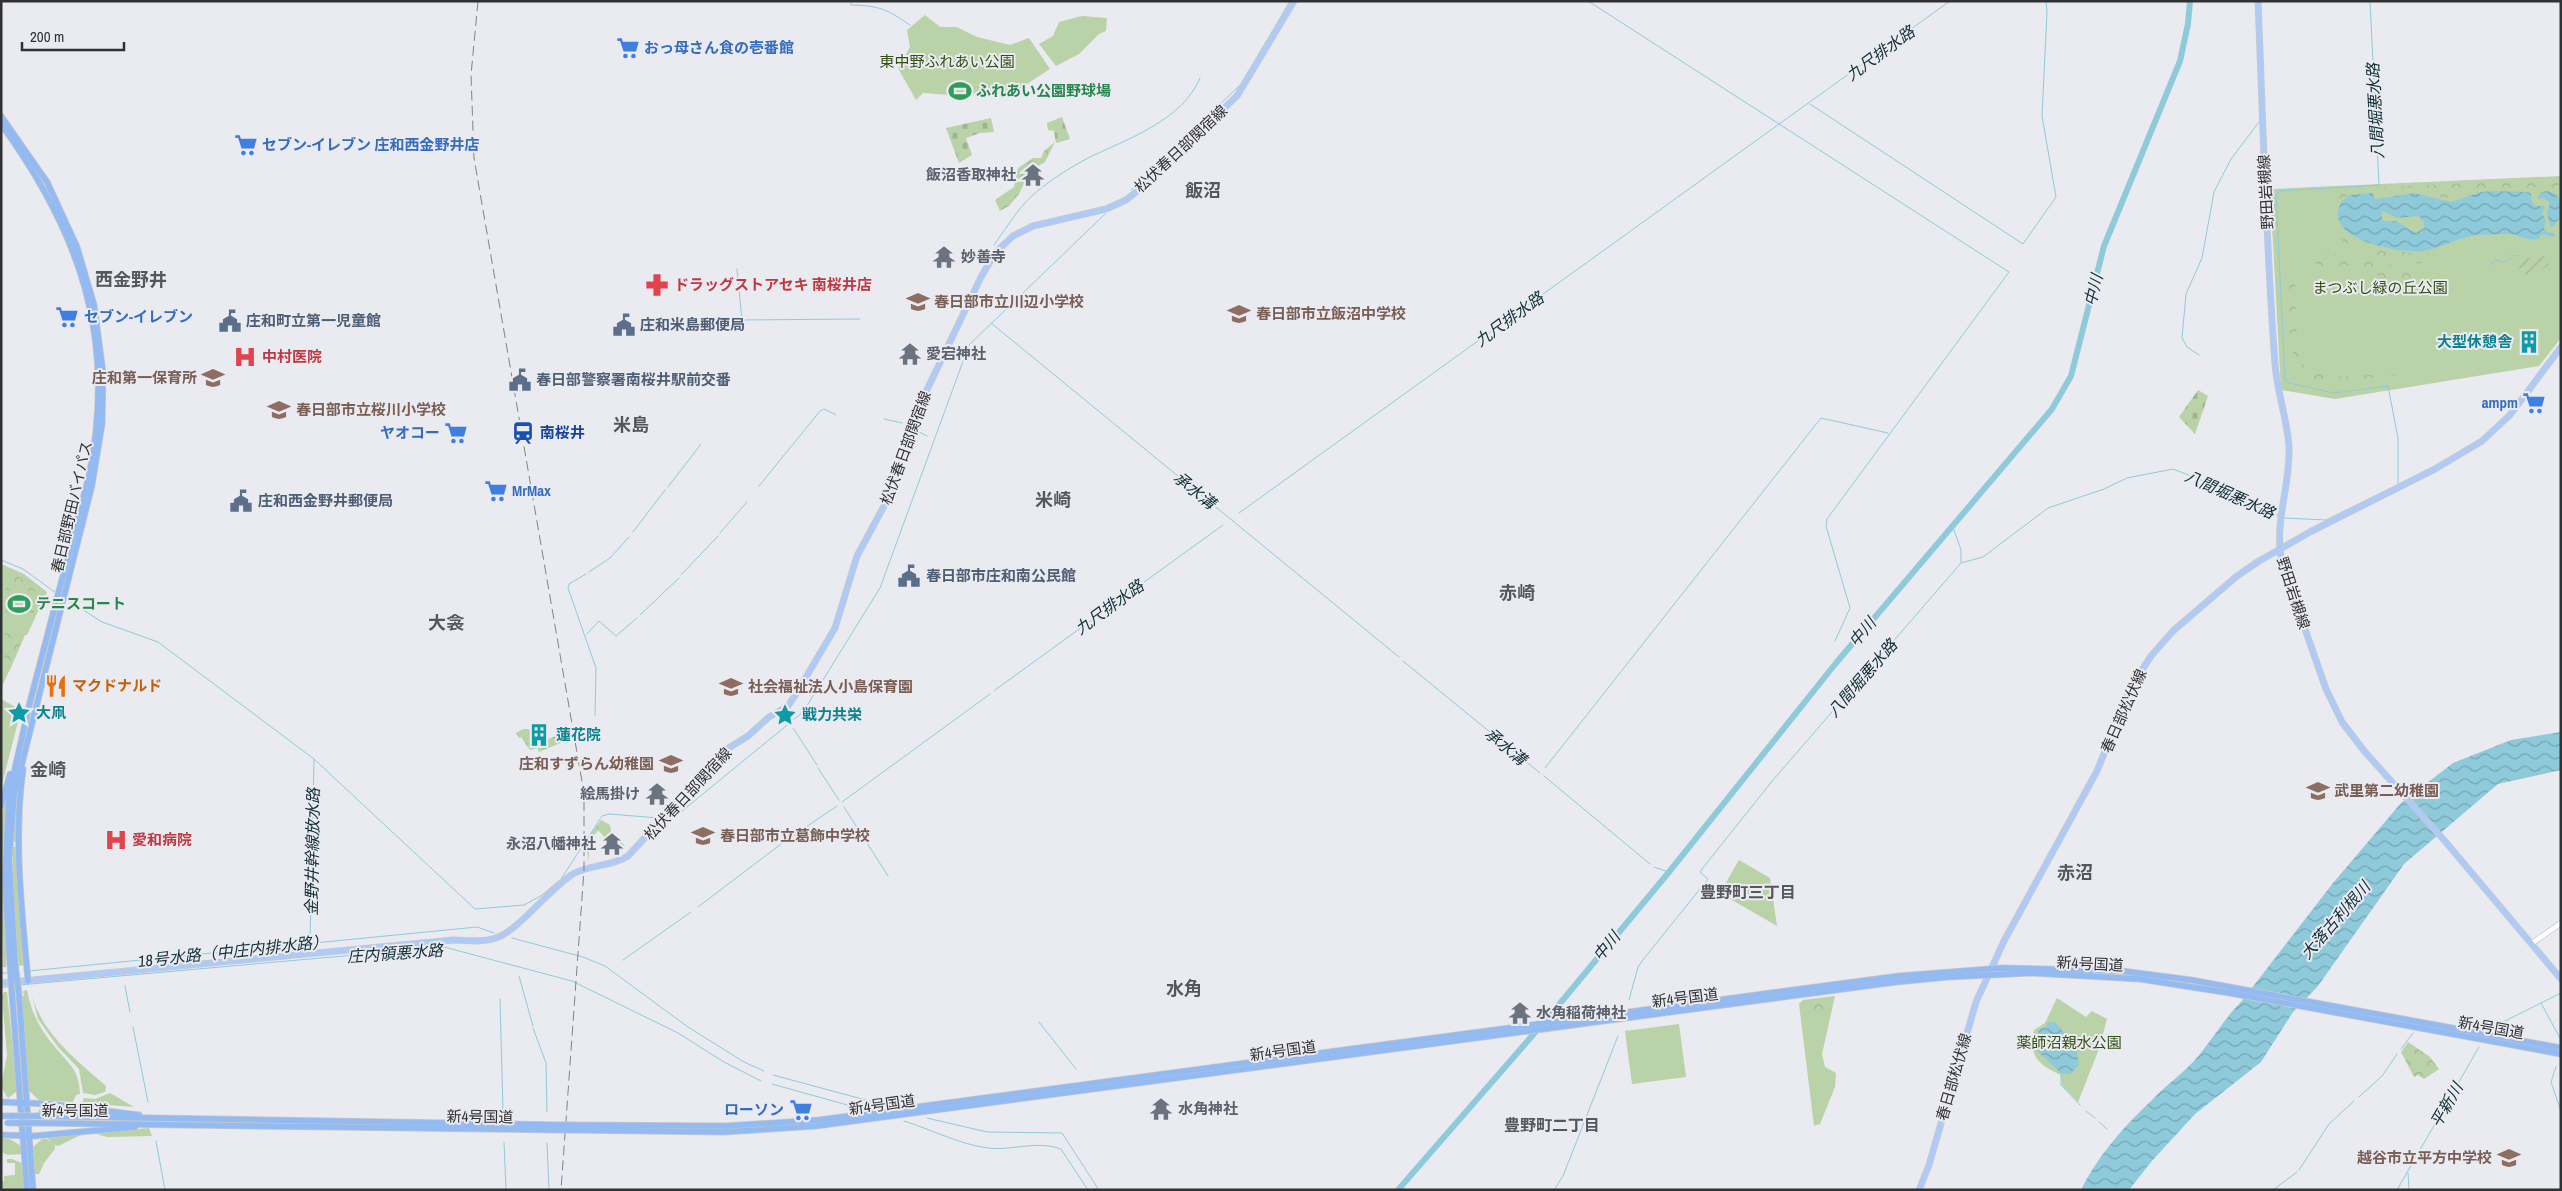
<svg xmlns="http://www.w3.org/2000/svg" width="2562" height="1191" viewBox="0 0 2562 1191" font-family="'Archivo Narrow','Noto Sans JP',sans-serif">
<defs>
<pattern id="forest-crowns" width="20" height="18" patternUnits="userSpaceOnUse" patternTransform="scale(1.25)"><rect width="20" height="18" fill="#b9d2a7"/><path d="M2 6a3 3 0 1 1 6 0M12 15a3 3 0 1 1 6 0" fill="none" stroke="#9fb590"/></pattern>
<pattern id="cemetery-stones" width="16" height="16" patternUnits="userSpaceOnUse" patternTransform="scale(1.25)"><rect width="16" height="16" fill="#b9d2a7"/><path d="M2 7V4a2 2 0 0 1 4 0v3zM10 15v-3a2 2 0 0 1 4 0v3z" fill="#9fb590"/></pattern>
<pattern id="garden-furrows" width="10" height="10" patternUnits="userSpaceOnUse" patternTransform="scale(1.25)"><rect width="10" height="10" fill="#b9d2a7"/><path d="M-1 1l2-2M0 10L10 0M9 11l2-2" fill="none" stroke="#9fb590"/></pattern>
<pattern id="water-waves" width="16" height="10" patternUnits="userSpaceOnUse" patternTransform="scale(1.25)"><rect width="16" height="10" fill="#8fcadb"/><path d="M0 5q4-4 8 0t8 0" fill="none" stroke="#75a5b2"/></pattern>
</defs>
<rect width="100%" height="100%" fill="#eaeaf1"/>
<g fill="#b9d2a7">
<path d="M 925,15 L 940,27 L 957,27 L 977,37 L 1010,45 L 1029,38 L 1050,69 L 1013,93 L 995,89 L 964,96 L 923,93 L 916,100 L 898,68 L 910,47 L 907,30 Z"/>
<path d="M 1082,16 L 1107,18 L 1106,31 L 1099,34 L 1079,54 L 1056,66 L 1039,44 L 1053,36 L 1059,22 Z"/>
<path d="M 2561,176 L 2561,338 L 2539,366 L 2335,399 L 2281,390 L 2270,189 Z"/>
<path d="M 1,564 L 24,574 L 47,592 L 27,635 L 25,635 L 1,689 Z"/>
<path d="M 1,699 L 21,710 L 1,788 Z"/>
<path d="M 22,766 L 17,842 L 13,842 L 13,847 L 17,847 L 24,965 L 19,966 C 11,896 9,836 22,766 Z"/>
<path d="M 8,791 L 2,863 L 7,949 L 6,967 L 3,967 L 1,817 Z"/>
<path d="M 1739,860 L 1770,878 L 1777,926 L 1720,893 Z"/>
<path d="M 30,989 C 40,1032 74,1058 106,1086 L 105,1092 L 95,1095 L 83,1093 L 79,1069 L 58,1047 L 38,1019 Z"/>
<path d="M 27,990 C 31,1012 40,1030 55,1047 C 69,1065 79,1068 80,1094 L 76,1095 L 73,1102 L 39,1100 L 28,1090 L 20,997 L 24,996 L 23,991 Z"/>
<path d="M 4,992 L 7,992 L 17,1091 L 8,1098 L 1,1087 L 7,1055 L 2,996 Z"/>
<path d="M 1835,996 L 1822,1054 L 1825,1067 L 1836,1073 L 1835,1087 L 1820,1124 L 1814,1126 L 1799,1004 L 1803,1000 Z"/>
<path d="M 2057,998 L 2086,1017 L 2092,1011 L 2107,1019 L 2099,1049 L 2078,1102 L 2062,1085 L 2061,1075 C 2039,1065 2028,1056 2034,1030 L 2045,1023 Z"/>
<path d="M 1679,1024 L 1686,1077 L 1632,1084 L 1625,1031 Z"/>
<path d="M 110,1093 L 134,1107 L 82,1103 L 84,1098 L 95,1099 Z"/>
<path d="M 42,1105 L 126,1115 L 37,1114 Z"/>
<path d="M 149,1128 L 152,1136 L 107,1137 L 97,1134 L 104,1132 L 81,1135 L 58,1146 L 55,1145 L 55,1149 L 44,1163 L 39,1174 L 35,1174 L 33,1147 L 42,1139 L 47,1139 L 51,1143 L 47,1137 Z"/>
<path d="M 1,1138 L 10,1139 L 21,1146 L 22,1154 L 8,1155 L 1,1152 Z"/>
<path d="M 7,1159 L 12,1159 L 22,1163 L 25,1190 L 1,1190 L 1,1181 L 4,1181 L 4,1176 L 15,1175 L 15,1163 L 7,1163 Z"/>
</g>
<g fill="url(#forest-crowns)">
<path d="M 1055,142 L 1045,162 L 1030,171 L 1019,194 L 1009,206 L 1000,211 L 995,200 L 1014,187 L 1018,168 L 1033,158 L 1041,158 L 1044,151 Z"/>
<path d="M 2561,179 L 2557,189 L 2537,186 L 2519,191 L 2495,188 L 2456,198 L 2436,197 L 2415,191 L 2377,196 L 2374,193 C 2361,192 2349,192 2339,202 L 2335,189 Z"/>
<path d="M 2340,227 L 2358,242 L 2381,250 L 2437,255 L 2439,258 C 2413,273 2360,252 2337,237 L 2336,230 Z"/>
<path d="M 2345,254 C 2367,258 2423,269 2431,293 L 2425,299 L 2403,284 L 2369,272 L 2359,265 L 2319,266 L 2315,263 L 2316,255 Z"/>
<path d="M 2291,278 L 2295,280 C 2296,297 2294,350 2303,364 C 2317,385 2377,374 2399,371 L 2403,374 L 2324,384 L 2304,376 C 2289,356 2283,302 2291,278 Z"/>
<path d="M 7,573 C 21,575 40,588 37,604 C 36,609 33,614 31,619 L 29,618 L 28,586 L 19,582 L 10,584 L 7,601 L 8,620 L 17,629 L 16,631 L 5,630 Z"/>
<path d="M 5,633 L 17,634 L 24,637 L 9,672 L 4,671 L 4,657 L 10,650 L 4,646 Z"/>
<path d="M 601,820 L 610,825 L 611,833 L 616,834 L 625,847 L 624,849 L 620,843 L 612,839 L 608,842 L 614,852 L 609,851 L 605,846 L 607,840 L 598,830 L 590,842 L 588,863 L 587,839 Z"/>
<path d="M 1833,998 L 1829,1012 L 1824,1012 L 1824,1017 L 1820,1021 L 1809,1013 L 1804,1016 L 1802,1005 L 1805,1002 Z"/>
<path d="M 2408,1042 L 2430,1057 L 2439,1069 L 2424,1079 L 2418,1075 L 2414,1077 L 2401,1052 Z"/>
</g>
<g fill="url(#cemetery-stones)">
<path d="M 1062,117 L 1070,139 L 1056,143 L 1054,131 L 1048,130 L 1047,123 Z"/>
<path d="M 991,118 L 994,132 L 980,133 L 966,138 L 972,155 L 959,163 L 946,128 Z"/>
<path d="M 2198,390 L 2208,396 L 2195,434 L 2179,417 Z"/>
<path d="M 523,729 L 529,729 L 535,744 L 556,736 L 555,732 L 569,730 L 570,739 L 539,752 L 537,748 L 530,750 L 521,737 L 519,738 L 516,733 Z"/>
</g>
<path fill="url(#garden-furrows)" d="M 2541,255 L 2546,257 L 2549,265 L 2537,272 L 2522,275 L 2517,261 Z"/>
<g fill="url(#water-waves)" fill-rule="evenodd">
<path d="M 2495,191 L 2528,192 L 2531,194 L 2532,203 L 2536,206 L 2545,206 L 2542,213 L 2546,221 L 2544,229 L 2547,232 L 2555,234 L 2553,237 L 2542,234 L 2538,239 C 2530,240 2523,238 2516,235 C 2506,233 2491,235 2482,235 C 2461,235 2443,248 2423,251 C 2400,253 2319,240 2342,201 L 2351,195 L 2373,193 L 2374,198 L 2377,199 L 2414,193 L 2451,202 L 2481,192 ZM 2383,211 L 2397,218 L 2419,216 L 2424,222 L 2424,228 L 2416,233 L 2396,221 L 2383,221 L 2381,215 Z"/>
<path d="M 2547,191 L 2554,193 L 2561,200 L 2561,217 L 2551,228 L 2547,213 L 2550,203 L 2545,199 L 2537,198 L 2542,192 Z"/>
<path d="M 2561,732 L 2561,770 L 2498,784 L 2404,864 L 2318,986 L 2293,1012 L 2261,1062 L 2195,1114 L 2151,1162 L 2129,1190 L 2081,1190 C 2097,1157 2125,1125 2152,1100 C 2165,1086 2181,1075 2194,1061 C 2211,1042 2223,1020 2241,1002 L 2333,883 L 2401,803 L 2453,763 L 2511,740 Z"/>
<path d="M 2055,1022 L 2067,1036 L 2071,1036 L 2075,1040 L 2079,1065 L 2070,1074 L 2061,1073 L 2035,1049 L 2041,1041 L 2038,1030 L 2047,1026 L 2047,1023 Z"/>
</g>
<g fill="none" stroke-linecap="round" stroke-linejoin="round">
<g stroke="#8fcadb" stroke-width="1">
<path d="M 850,1 L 851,5 C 881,6 886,9 910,25"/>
<path d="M 1588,1 L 2009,272 L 1827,519 L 1826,526 L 1850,608 L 1835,641"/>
<path d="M 2370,1 L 2379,185 L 2280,191 L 2276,195 L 2285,379 L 2289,383 L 2334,393 L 2388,386 L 2398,438 L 2398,484 L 2396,486"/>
<path d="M 1259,54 L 1290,1"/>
<path d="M 1246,75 L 1256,60"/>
<path d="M 1810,104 L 2023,244 L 2056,197 L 2042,116 L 2047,12 L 2046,1"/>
<path d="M 1131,190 L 1240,85"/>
<path d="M 994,245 C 1008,226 1021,203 1040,189 C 1055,177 1071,167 1088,158 C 1127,139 1182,121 1200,78"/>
<path d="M 2511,255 L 2519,256"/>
<path d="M 2490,265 L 2496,260 L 2504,262 L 2510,258"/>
<path d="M 737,269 L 742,320 L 860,319"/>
<path d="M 991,323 L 1399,657"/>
<path d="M 2199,355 L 2187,347 L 2182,338 L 2186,294 L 2202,258 L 2214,192 L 2231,159 L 2259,122"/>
<path d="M 884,419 L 902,423"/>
<path d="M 915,430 L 927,436"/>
<path d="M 759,486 L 820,411 L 824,409 L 836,415"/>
<path d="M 668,487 L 701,444"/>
<path d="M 1239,513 L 1950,1"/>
<path d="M 2284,518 L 2326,520 L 2383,492"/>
<path d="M 1953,527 L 1961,550 L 1961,562"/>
<path d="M 633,532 L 665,490"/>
<path d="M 720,533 L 747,502"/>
<path d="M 1,560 L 23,569 L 56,593"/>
<path d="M 589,572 L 610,558 L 629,537"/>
<path d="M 586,574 L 569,584 L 568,588 L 596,668 L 595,715"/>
<path d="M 681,575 L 718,536"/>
<path d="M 66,599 L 102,622 L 158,642 L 314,759 L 475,909 L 524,905 L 542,895 L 561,879 L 602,816 L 609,814 L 659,818"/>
<path d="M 640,615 L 679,578"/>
<path d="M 587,634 L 599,621 L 616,636 L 637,618"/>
<path d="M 1403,661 L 1540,773"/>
<path d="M 995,690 L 1223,525"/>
<path d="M 793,728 L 817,765"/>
<path d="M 818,768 L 839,800"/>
<path d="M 1545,768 L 1821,418 L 1888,433"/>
<path d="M 1544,776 L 1650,864"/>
<path d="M 842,802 L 990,694"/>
<path d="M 844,807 L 888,876"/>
<path d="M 665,818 L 676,816 L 803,712 L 880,588 L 969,345 L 1105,214"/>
<path d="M 1654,867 L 1669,872"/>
<path d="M 698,907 L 781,844 L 837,806"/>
<path d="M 512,938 L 583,957 L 605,966 L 688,1027 L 744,1062 L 764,1071"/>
<path d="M 310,943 L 314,760"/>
<path d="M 623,960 L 691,912"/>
<path d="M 29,971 L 477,927 L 494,933"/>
<path d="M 1,973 L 8,973"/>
<path d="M 519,976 L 533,1026"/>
<path d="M 19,985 L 444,947 L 572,981 L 678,1033 L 724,1062 L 761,1081"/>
<path d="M 125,986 L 130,1012"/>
<path d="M 1,987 L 8,987"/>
<path d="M 500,999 L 503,1110"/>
<path d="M 1629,1000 L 1638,967 L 1642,961 L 1708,879 L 1700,872 L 1702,869 L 1773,780 L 1961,563 L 1983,557 L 2048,508 L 2104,489 L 2127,478 L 2173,469 L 2224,489 L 2266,511 L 2280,516"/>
<path d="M 2541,1003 L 2561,1040"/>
<path d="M 1039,1022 L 1076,1069"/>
<path d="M 133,1027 L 148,1102"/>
<path d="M 533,1028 L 546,1063 L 547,1112"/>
<path d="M 2493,1030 L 2503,1022 L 2561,993"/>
<path d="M 2401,1049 L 2413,1033"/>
<path d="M 2556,1067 L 2551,1082 L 2560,1108"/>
<path d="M 2061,1073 L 2061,1085 L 2080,1105"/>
<path d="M 773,1075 L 888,1106"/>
<path d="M 772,1084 L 858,1108"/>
<path d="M 2359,1097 L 2382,1076 L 2397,1054"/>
<path d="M 2086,1111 L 2095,1118"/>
<path d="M 927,1118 L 987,1132 L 1062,1133 L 1099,1190"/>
<path d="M 904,1121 C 930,1129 961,1145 988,1148 C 1012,1151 1037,1140 1061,1149 L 1088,1190"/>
<path d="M 2099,1122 L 2107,1129"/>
<path d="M 156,1141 L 165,1190"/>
<path d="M 504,1142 L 506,1190"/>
<path d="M 547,1143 L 549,1190"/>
<path d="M 2299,1170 L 2329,1124 L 2354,1101"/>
<path d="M 2408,1173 L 2409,1190"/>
<path d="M 1554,1190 L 1563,1176 L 1618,1036"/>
<path d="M 2273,1190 L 2297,1172"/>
<path d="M 2397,1190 L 2479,1047"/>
</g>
<path stroke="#8fcadb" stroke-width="6" d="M 1398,1190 L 1552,1013 L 1669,872 L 1836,663 L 2052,409 L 2071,376 L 2104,246 L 2180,61 L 2188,24 L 2190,1"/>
<defs>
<path id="secondary" d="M 2531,944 L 2561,923"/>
<g id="primary">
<path d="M 2258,1 C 2263,122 2266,244 2275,364 C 2277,392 2287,418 2289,446 C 2291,487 2272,525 2283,566 L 2326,689 L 2342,722 L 2365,752 L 2444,840 L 2561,979"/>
<path d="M 1,983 L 453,940 C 467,940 483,943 496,938 C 518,931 550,888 573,874 C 590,864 611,867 628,856 L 727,749 L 748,736 L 769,717 L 788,706 L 796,694 L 835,628 L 857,556 L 890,495 L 923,398 L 981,277 L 996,252 L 1013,236 L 1033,226 L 1106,209 L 1126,200 L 1136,192 L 1237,96 L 1294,1"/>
<path d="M 1919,1190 L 1929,1165 L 1976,1002 L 2004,941 L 2097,771 L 2131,687 L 2151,656 L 2173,631 L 2237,576 L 2259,561 L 2310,532 L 2435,469 L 2482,441 L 2510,415 L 2561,347"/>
</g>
<g id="trunk">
<path d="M 1,116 L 47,182 L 77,247 L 94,305 L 103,373 L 102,424 L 92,485 L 14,795 L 9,860 L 15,963"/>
<path d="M 1,124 C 81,234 117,339 89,476 L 30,702 L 9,795 L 5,880 L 10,964"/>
<path d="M 23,769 C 13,840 22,910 28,981"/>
<path d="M 1,806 L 10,774"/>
<path d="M 12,994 L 27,1190"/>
<path d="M 19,995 L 33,1190"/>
<path d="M 1,1102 L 51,1104 L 139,1115"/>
<path d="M 1,1116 L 12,1116"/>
<path d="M 37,1116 L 562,1125"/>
<path d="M 38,1123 L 562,1130"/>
<path d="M 570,1125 L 726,1126 L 819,1120 L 1899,976 L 2002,968 L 2122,971 L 2191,980 L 2561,1048"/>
<path d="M 570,1130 L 724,1132 L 816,1126 L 1896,982 L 1948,977 L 2030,973 L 2140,979 L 2230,993 L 2561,1054"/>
<path d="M 1,1135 L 34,1136 L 135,1127"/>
</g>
</defs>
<use href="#secondary" stroke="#b9b9c0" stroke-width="6"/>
<use href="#primary" stroke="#c9c9ca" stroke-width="7"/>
<use href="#trunk" stroke="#c9c9ca" stroke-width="7"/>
<use href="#secondary" stroke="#fff" stroke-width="5"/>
<use href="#primary" stroke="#afcbf5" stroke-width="5.5"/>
<use href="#trunk" stroke="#94baf2" stroke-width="5.5"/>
<path stroke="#828387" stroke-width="1" stroke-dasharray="10 5" stroke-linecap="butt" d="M 478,1 L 471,75 L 474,158 L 584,793 L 584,870 L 561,1190"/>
<defs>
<g id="trunk-bridge">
<path d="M 15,963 L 19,995"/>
<path d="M 10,964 L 12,994"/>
<path d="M 12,1116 L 37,1116"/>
<path d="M 7,1123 L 38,1123"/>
<path d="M 562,1125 L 570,1125"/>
<path d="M 562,1130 L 570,1130"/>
</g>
</defs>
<use href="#trunk-bridge" stroke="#c9c9ca" stroke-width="7" stroke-linecap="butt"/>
<use href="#trunk-bridge" stroke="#94baf2" stroke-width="5.5"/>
</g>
<defs>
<symbol id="supermarket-bare" viewBox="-9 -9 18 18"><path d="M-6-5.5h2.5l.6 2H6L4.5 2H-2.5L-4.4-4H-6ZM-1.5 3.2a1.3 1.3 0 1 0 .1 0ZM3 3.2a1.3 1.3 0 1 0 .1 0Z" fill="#3f7fe0" stroke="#eaeaf1" stroke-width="2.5" paint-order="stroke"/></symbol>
<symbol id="stadium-bare" viewBox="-9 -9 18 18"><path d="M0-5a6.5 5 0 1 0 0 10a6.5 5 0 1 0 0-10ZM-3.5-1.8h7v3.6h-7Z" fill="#2e9e5b" stroke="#eaeaf1" stroke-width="2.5" paint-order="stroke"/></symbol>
<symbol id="temple-bare" viewBox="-9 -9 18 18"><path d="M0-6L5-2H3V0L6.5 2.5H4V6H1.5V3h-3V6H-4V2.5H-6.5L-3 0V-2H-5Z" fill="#6b7280" stroke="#eaeaf1" stroke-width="2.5" paint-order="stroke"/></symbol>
<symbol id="pharmacy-bare" viewBox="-9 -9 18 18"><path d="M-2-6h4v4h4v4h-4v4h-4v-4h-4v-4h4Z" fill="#e0444e" stroke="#eaeaf1" stroke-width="2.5" paint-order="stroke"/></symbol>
<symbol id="school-bare" viewBox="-9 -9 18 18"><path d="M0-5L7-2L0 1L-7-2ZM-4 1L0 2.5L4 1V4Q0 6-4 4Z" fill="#8d6e63" stroke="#eaeaf1" stroke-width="2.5" paint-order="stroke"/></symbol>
<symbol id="civic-bare" viewBox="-9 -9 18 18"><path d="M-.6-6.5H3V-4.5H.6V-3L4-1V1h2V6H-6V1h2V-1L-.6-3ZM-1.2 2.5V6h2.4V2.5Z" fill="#5c6f8a" stroke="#eaeaf1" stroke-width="2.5" paint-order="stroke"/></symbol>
<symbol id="building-bare" viewBox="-9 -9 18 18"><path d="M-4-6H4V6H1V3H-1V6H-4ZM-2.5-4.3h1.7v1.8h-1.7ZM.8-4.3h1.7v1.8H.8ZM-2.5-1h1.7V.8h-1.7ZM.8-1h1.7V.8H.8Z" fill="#0f9aa8" stroke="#eaeaf1" stroke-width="2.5" paint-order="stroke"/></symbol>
<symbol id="hospital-bare" viewBox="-9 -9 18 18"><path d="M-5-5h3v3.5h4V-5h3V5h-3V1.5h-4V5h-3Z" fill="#e0444e" stroke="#eaeaf1" stroke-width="2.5" paint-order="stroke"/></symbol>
<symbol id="station-bare" viewBox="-9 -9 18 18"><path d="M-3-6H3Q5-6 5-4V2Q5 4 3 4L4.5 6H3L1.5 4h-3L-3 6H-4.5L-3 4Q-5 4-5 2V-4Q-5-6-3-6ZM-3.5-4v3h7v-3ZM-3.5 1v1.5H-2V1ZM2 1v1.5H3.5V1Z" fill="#1a4fb4" stroke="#eaeaf1" stroke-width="2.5" paint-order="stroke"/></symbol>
<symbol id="restaurant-bare" viewBox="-9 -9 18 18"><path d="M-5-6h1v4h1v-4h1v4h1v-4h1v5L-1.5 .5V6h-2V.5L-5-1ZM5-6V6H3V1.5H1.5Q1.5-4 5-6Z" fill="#e8710a" stroke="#eaeaf1" stroke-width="2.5" paint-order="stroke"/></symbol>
<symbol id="sight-bare" viewBox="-9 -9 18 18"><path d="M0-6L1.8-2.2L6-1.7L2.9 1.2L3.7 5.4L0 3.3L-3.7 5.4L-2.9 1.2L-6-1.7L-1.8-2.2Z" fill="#0f9aa8" stroke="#eaeaf1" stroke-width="2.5" paint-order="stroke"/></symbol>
</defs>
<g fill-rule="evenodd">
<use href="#supermarket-bare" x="612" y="32" width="32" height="32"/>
<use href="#stadium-bare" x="944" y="75" width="32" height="32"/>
<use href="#supermarket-bare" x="230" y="129" width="32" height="32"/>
<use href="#temple-bare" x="1017" y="159" width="32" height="32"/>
<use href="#temple-bare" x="928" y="241" width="32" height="32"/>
<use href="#pharmacy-bare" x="641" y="269" width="32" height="32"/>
<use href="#school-bare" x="902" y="286" width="32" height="32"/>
<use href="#school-bare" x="1223" y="298" width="32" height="32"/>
<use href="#supermarket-bare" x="51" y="301" width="32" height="32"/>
<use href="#civic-bare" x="214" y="305" width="32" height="32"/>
<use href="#civic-bare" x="608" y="309" width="32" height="32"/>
<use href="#building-bare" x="2513" y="326" width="32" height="32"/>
<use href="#temple-bare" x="894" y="338" width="32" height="32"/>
<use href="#hospital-bare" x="229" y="341" width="32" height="32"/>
<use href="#school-bare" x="197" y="362" width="32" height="32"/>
<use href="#civic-bare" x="504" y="364" width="32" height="32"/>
<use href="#supermarket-bare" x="2518" y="387" width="32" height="32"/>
<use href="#school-bare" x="263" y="394" width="32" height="32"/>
<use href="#supermarket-bare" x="440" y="417" width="32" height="32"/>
<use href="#station-bare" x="507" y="417" width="32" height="32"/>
<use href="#supermarket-bare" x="480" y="475" width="32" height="32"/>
<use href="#civic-bare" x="225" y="485" width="32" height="32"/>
<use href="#civic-bare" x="893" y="560" width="32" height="32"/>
<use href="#stadium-bare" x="3" y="588" width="32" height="32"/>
<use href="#restaurant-bare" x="40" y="670" width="32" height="32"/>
<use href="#school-bare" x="715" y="671" width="32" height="32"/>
<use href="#sight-bare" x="3" y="697" width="32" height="32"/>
<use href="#sight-bare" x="769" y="699" width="32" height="32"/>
<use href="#building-bare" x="523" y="719" width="32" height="32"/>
<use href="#school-bare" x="655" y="748" width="32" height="32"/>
<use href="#school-bare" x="2302" y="775" width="32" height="32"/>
<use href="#temple-bare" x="641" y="778" width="32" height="32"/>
<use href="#school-bare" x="687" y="820" width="32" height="32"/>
<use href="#hospital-bare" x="100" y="824" width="32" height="32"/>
<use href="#temple-bare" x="596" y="828" width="32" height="32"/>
<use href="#temple-bare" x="1504" y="997" width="32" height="32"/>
<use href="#temple-bare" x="1145" y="1093" width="32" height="32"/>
<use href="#supermarket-bare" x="785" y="1094" width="32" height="32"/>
<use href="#school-bare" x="2493" y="1142" width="32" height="32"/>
</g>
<g text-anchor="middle" stroke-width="4" stroke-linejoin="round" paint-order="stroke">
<g font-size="15" font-weight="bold" fill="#366cbe" stroke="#eaeaf1" text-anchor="start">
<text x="644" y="53">おっ母さん食の壱番館</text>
<text x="262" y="150">セブン-イレブン 庄和西金野井店</text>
<text x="84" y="322">セブン-イレブン</text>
<text x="2518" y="408" text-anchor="end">ampm</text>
<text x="440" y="438" text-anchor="end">ヤオコー</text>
<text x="512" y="496">MrMax</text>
<text x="784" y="1115" text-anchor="end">ローソン</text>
</g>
<g font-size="15" fill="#314f11" stroke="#eaeaf1">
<text x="947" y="67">東中野ふれあい公園</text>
<text x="2380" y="293">まつぶし緑の丘公園</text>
<text x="2069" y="1048">薬師沼親水公園</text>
</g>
<g font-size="15" font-weight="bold" fill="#27864d" stroke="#eaeaf1" text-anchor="start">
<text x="976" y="96">ふれあい公園野球場</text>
<text x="36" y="609">テニスコート</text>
</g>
<g font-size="15" fill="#303133" stroke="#eaeaf1">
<text transform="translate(1181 149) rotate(-43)" y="5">松伏春日部関宿線</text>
<text transform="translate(2266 192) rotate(-93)" y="5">野田岩槻線</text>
<text transform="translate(906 448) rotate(-70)" y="5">松伏春日部関宿線</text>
<text transform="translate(72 507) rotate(-77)" y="5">春日部野田バイパス</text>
<text transform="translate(2293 593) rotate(72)" y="5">野田岩槻線</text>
<text transform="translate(2124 711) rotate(-66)" y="5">春日部松伏線</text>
<text transform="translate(688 794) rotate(-47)" y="5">松伏春日部関宿線</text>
<text transform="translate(2090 964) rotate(3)" y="5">新4号国道</text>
<text transform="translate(1685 998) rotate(-7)" y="5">新4号国道</text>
<text transform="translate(2491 1028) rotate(10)" y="5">新4号国道</text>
<text transform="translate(1283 1051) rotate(-8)" y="5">新4号国道</text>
<text transform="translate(1954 1077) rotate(-74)" y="5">春日部松伏線</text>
<text transform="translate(882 1105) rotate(-8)" y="5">新4号国道</text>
<text x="75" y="1116">新4号国道</text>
<text transform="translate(480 1117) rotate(1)" y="5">新4号国道</text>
</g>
<g font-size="15" font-weight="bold" fill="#5b616d" stroke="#eaeaf1" text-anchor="start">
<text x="1016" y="180" text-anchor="end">飯沼香取神社</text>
<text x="961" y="262">妙善寺</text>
<text x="926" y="359">愛宕神社</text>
<text x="640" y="799" text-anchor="end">絵馬掛け</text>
<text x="596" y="849" text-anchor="end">永沼八幡神社</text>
<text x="1536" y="1018">水角稲荷神社</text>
<text x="1178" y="1114">水角神社</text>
</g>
<g font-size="15" font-weight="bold" fill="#be3a42" stroke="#eaeaf1" text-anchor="start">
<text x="674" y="290">ドラッグストアセキ 南桜井店</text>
<text x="262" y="362">中村医院</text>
<text x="132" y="845">愛和病院</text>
</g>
<g font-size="15" font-weight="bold" fill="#785e54" stroke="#eaeaf1" text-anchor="start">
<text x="934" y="307">春日部市立川辺小学校</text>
<text x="1256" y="319">春日部市立飯沼中学校</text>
<text x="197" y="383" text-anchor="end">庄和第一保育所</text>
<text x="296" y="415">春日部市立桜川小学校</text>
<text x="748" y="692">社会福祉法人小島保育園</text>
<text x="654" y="769" text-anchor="end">庄和すずらん幼稚園</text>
<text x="2334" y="796">武里第二幼稚園</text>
<text x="720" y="841">春日部市立葛飾中学校</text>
<text x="2492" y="1163" text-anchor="end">越谷市立平方中学校</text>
</g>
<g font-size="15" font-weight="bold" fill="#4e5e75" stroke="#eaeaf1" text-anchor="start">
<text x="246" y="326">庄和町立第一児童館</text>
<text x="640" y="330">庄和米島郵便局</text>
<text x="536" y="385">春日部警察署南桜井駅前交番</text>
<text x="258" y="506">庄和西金野井郵便局</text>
<text x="926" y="581">春日部市庄和南公民館</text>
</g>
<g font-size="15" font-weight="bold" fill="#0d838f" stroke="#eaeaf1" text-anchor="start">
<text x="2512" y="347" text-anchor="end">大型休憩舎</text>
<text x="36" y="718">大凧</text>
<text x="802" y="720">戦力共栄</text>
<text x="556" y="740">蓮花院</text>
</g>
<g font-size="15" font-weight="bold" fill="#164399" stroke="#eaeaf1" text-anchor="start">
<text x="540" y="438">南桜井</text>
</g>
<g font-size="15" font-weight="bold" fill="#c56008" stroke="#eaeaf1" text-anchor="start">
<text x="72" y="691">マクドナルド</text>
</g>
<g font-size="16" font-style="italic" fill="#112f37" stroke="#eaeaf1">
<text transform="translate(1880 53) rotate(-36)" y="6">九尺排水路</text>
<text transform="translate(2375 111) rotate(-93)" y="6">八間堀悪水路</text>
<text transform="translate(2093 290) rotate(-76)" y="6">中川</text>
<text transform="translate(1509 319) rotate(-36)" y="6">九尺排水路</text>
<text transform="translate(1195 490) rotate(39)" y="6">承水溝</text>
<text transform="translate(2230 494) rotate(24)" y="6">八間堀悪水路</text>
<text transform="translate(1109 607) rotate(-36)" y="6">九尺排水路</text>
<text transform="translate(1862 632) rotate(-50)" y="6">中川</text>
<text transform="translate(1862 678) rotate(-49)" y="6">八間堀悪水路</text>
<text transform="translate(1506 746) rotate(40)" y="6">承水溝</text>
<text transform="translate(312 852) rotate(-89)" y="6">金野井幹線放水路</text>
<text transform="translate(2335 920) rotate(-49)" y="6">大落古利根川</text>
<text transform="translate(1606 946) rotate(-51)" y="6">中川</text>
<text transform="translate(233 951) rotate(-6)" y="6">18号水路（中庄内排水路）</text>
<text transform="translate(395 953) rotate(-4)" y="6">庄内領悪水路</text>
<text transform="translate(2446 1105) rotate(-60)" y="6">平新川</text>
</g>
<g font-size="16" font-weight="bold" fill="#56565d" stroke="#eaeaf1">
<text x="1748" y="898">豊野町三丁目</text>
<text x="1552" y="1131">豊野町二丁目</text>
</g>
<g font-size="18" font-weight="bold" fill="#56565d" stroke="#eaeaf1">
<text x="1203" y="197">飯沼</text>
<text x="131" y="286">西金野井</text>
<text x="631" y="431">米島</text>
<text x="1053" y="506">米崎</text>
<text x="1517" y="599">赤崎</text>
<text x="446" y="629">大衾</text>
<text x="48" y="776">金崎</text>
<text x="2075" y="879">赤沼</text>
<text x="1184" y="995">水角</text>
</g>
</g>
<rect width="2562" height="1191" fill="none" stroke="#303133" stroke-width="5"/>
<path d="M22 42v8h102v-8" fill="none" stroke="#303133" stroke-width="2.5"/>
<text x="30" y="42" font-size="15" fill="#303133" stroke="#eaeaf1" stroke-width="4" paint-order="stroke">200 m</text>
</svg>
